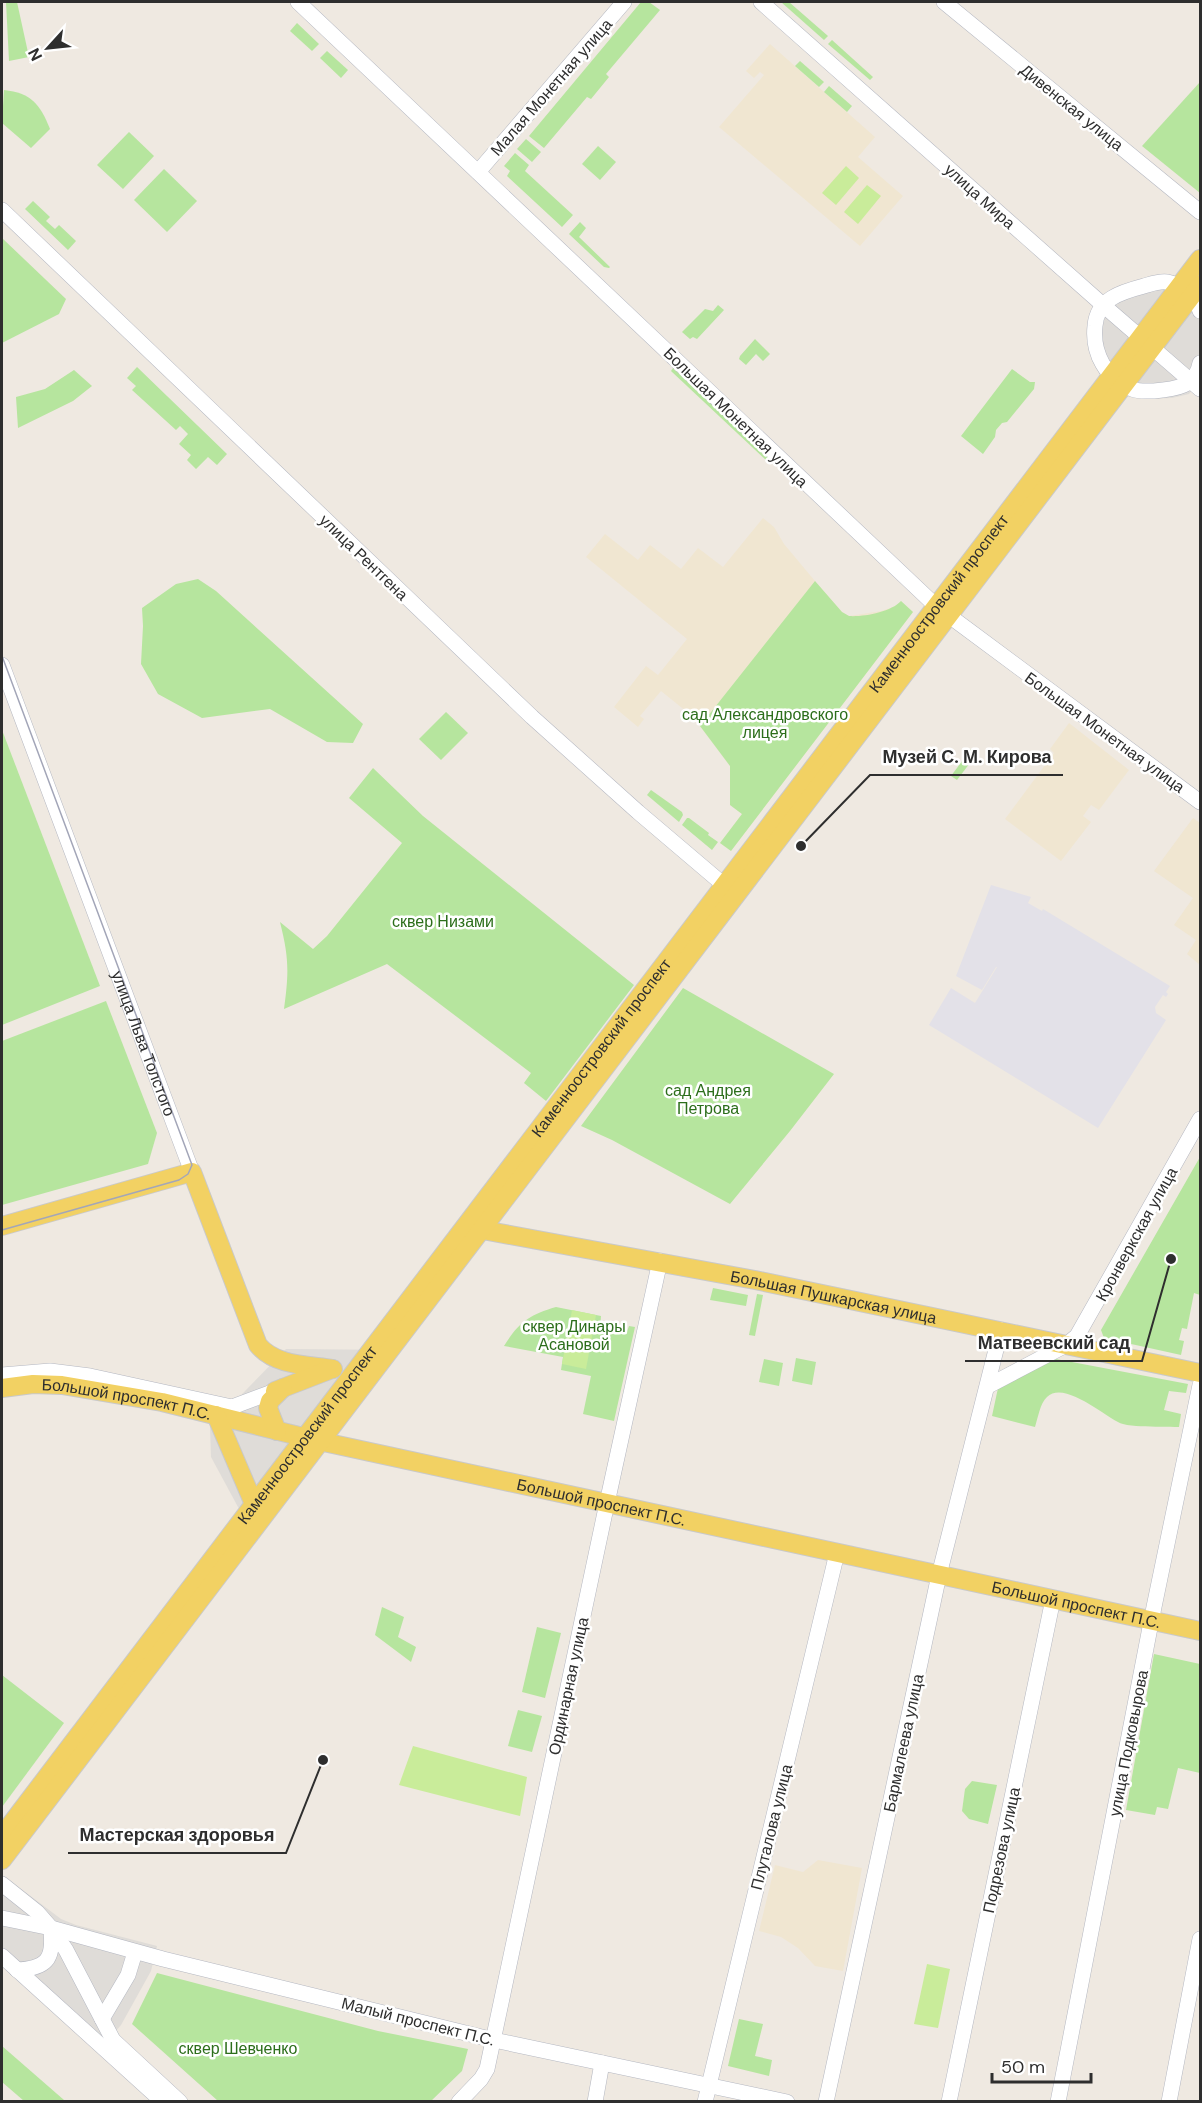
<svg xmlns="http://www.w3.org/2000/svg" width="1202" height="2103" viewBox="0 0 1202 2103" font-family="'DM Sans',sans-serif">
<rect width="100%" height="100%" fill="#efe9e1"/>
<path fill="#e3e1e8" d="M 991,885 L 1031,897 L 1028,903 L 1042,911 L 1043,909 L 1170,986 L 1166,992 L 1168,994 L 1166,997 L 1163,995 L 1155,1007 L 1156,1013 L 1166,1020 L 1098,1128 L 929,1025 L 951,988 L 975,1003 L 997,967 L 996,967 L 982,990 L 956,976 Z"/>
<g fill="#f0e6d1">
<path d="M 770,44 L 875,137 L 858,157 L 903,196 L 860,246 L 719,127 L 764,75 L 760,72 L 754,78 L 746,71 Z"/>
<path d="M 763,518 L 774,527 L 784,544 L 815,581 L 842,612 L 849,616 L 881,611 L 896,606 L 901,601 L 913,612 L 731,851 L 720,843 L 742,814 L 730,805 L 730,766 L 700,726 L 687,712 L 661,691 L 640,716 L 644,719 L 638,727 L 614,707 L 646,666 L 658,675 L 687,639 L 586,557 L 605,534 L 638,560 L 650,545 L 681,569 L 698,548 L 723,567 Z"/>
<path d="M 1069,723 L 1129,770 L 1099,810 L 1091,805 L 1083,816 L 1091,822 L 1061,861 L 1005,819 L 1054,753 L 1050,749 Z"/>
<path d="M 1193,818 L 1200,823 L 1200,965 L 1187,954 L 1196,940 L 1174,925 L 1193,898 L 1154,871 Z"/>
<path d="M 818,1860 L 862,1868 L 843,1971 L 815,1966 L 798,1948 L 781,1937 L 759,1931 L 775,1865 L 803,1872 Z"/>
</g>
<g fill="#b6e59e">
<path d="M 6,2 L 17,2 L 29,57 L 9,61 Z"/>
<path d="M 641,2 L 649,2 L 660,10 L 606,74 L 609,77 L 591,99 L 587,97 L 544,148 L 529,136 Z"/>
<path d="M 781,2 L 789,2 L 828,36 L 824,40 Z"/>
<path d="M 297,23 L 319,44 L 312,51 L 290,31 Z"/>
<path d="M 832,40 L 873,77 L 870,80 L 828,44 Z"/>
<path d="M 327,51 L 348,70 L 341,78 L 320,58 Z"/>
<path d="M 800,61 L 824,82 L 819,87 L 795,66 Z"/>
<path d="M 1200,82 L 1200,193 L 1142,146 Z"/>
<path d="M 829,86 L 852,106 L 847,112 L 824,92 Z"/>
<path d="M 4,90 C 31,93 40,104 50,129 L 31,148 L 2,123 Z"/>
<path d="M 129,132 L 154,156 L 123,189 L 97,165 Z"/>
<path d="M 526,139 L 541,152 L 532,162 L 517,149 Z"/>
<path d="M 598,146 L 616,162 L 600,180 L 582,164 Z"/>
<path d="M 515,153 L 529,165 L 525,171 L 573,215 L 562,227 L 507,176 L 510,171 L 504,166 Z"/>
<path d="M 164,169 L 197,201 L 167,232 L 134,200 Z"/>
<path d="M 33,201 L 50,217 L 46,221 L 55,229 L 59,225 L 76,241 L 68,250 L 25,209 Z"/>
<path d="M 580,222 L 586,228 L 579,237 L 610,267 L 609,268 L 604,267 L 569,234 Z"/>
<path d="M 2,238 L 66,299 L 59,314 L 2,343 Z"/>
<path d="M 718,305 L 724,310 L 697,339 L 693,337 L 690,339 L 682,332 L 705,309 L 713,311 Z"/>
<path d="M 755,339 L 770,354 L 763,361 L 756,354 L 746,365 L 739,359 L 740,356 Z"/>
<path d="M 137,367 L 227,454 L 217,465 L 208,457 L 196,469 L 187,460 L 191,455 L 179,444 L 188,434 L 180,426 L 176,430 L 132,390 L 136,386 L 127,378 Z"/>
<path d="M 673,368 L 769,458 L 767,461 L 671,371 Z"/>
<path d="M 1012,369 L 1030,382 L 1035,382 L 1034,389 L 1007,422 L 1002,423 L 996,430 L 995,437 L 983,454 L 961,436 Z"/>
<path d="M 74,370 L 92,386 L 73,401 L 18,428 L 16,397 L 45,389 Z"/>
<path d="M 198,579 L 216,591 L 363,724 L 353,743 L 327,742 L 270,709 L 202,718 L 158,694 L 141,664 L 143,626 L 142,608 L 176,584 Z"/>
<path d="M 815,581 L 842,612 L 849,616 C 864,617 891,612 901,601 L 913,612 L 731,851 L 720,843 L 742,814 L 730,805 L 730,766 L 700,726 Z"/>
<path d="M 446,712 L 468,733 L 441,760 L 419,739 Z"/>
<path d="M 2,730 L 100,986 L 2,1025 Z"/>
<path d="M 971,749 L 975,750 L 976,755 L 957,780 L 951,776 Z"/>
<path d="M 373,768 L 423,816 L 634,985 L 546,1101 L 524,1083 L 531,1073 L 387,964 L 284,1009 C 289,972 289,958 280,922 L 313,949 L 327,936 L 402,843 L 349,798 Z"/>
<path d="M 651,790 L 682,812 L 683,815 L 679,822 L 647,795 Z"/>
<path d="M 687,818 L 689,818 L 709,833 L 708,835 L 718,842 L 712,850 L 682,825 Z"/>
<path d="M 683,988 L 834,1074 L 790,1131 L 730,1204 L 612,1140 L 581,1126 Z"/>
<path d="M 106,1001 L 157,1133 L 148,1164 L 2,1205 L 2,1041 Z"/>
<path d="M 1200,1157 L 1200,1295 L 1194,1293 L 1187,1329 L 1182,1328 L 1179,1340 L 1184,1341 L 1181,1355 L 1104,1338 L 1101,1330 Z"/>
<path d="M 713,1288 L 748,1295 L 746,1306 L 710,1300 Z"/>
<path d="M 757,1294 L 763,1295 L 755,1336 L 749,1335 Z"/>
<path d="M 556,1307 L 601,1316 L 600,1330 L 626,1334 L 629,1326 L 635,1327 L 614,1421 L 583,1414 L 591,1376 L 561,1370 L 563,1357 L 504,1346 C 519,1322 529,1315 556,1307 Z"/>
<path d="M 796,1358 L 816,1362 L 812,1385 L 792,1381 Z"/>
<path d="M 764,1359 L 783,1363 L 779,1386 L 759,1382 Z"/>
<path d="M 1056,1359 L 1188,1384 L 1186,1393 L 1169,1391 L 1164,1410 L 1181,1414 L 1179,1427 C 1162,1426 1139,1428 1123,1424 C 1108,1420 1065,1379 1047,1397 C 1040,1403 1038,1418 1035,1427 L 992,1416 L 998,1388 Z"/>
<path d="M 382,1607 L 404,1617 L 398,1637 L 416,1647 L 411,1662 L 375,1635 Z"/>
<path d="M 537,1627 L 561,1633 L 545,1698 L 522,1692 Z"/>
<path d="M 1154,1654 L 1200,1664 L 1200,1773 L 1178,1768 L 1168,1809 L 1157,1807 L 1155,1815 L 1126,1810 Z"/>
<path d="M 2,1675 L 64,1723 L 2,1807 Z"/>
<path d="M 518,1710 L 542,1716 L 532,1752 L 508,1746 Z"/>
<path d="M 972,1781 L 997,1785 L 988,1824 L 969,1819 L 962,1811 L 965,1789 Z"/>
<path d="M 157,1973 L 378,2031 L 468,2049 L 462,2071 L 431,2101 L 218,2101 L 132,2024 Z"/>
<path d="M 739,2019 L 763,2024 L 755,2056 L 772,2060 L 769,2076 L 728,2066 Z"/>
<path d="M 2,2046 L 64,2100 L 62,2101 L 24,2101 L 2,2082 Z"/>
</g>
<g fill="#c9ec9a">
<path d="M 846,166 L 859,178 L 836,205 L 822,193 Z"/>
<path d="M 867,185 L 881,196 L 858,224 L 844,212 Z"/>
<path d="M 572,1310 L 596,1315 L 586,1369 L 562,1364 Z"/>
<path d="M 413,1746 L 527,1777 L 520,1816 L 399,1785 Z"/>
<path d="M 927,1964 L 950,1969 L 938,2028 L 914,2024 Z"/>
</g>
<g fill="#dfdcd8">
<path d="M 1160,275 L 1180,276 L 1200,292 L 1200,381 L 1189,394 L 1172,398 L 1145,399 L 1130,396 L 1100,374 L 1092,361 L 1088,325 L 1090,312 L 1109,291 L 1124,284 Z"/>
<path d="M 286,1349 L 400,1350 L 262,1533 L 238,1507 L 211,1457 L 210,1427 Z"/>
<path d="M 4,1876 L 61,1919 L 76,1925 L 157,1946 L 151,1971 L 121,2025 L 98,2051 L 2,1964 L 2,1879 Z"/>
</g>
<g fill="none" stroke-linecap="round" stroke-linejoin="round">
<defs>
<g id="minor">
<path d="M 298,2 L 936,606 L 1200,802"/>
<path d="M 761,2 L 1103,305 L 1200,389"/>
<path d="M 944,2 L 1200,212"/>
<path d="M 478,172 L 624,2"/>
<path d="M 2,210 L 532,717 L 638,812 L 731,891"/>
<path d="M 1200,311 C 1197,299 1179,284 1167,282 C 1159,281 1151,284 1144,286 C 1121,292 1097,299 1095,326 C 1092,353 1106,379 1132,389 C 1139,392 1147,391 1154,391 C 1175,389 1196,387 1200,363"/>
<path id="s1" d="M 2,665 L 192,1172"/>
<path d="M 2,1375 L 50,1371 L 90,1376 L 232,1407 L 275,1391"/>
<path d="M 988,1386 L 1066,1345 L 1077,1336 L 1200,1119"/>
<path d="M 2,1884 L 37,1912 L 51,1928 L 66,1950 L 113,2040 L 180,2102"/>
<path d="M 2,1918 L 51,1928 L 163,1959 L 494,2040 L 787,2102"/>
<path d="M 2,1956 L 163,2102"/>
<path d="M 17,1970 C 46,1968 54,1960 51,1931"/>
<path d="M 102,2019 L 128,1975 L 135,1952"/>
<path d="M 459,2102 L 481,2079 L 487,2069 L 607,1503 L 660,1261"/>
<path d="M 595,2102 L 602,2063"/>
<path d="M 705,2102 L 837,1553"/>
<path d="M 826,2102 L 939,1575 L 1001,1330"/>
<path d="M 949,2102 L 1053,1599"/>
<path d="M 1058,2102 L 1154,1607 L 1200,1385"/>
<path d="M 1169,2102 L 1200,1939"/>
</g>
<g id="major">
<path d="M 2,1226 L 192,1172 L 258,1345 C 275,1366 308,1365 333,1369"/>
<path id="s2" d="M 472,1228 L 755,1280 L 1200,1373"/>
<path id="s3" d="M 2,1388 L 33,1384 L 62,1385 L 162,1402 L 319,1441 L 1200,1631"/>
<path d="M 275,1391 L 332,1369"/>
<path d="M 216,1415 L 254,1504"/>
<path d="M 277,1431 L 268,1408 L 270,1401 L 283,1388"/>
<path id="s4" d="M 2,1836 L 1200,259"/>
<path d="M 2,1860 L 1200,285"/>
</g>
</defs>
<use href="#minor" stroke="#b4b7c1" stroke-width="16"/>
<use href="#major" stroke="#c9c9c9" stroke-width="20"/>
<use href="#minor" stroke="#fff" stroke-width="15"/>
<use href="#major" stroke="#f2d163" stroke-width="18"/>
<path stroke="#a3a6b8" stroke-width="1.5" d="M 2,656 L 192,1165 L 188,1174 L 179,1180 L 2,1230"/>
</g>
<g text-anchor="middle" stroke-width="5" stroke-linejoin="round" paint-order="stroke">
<g font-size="16" fill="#2e2e2e" stroke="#fff">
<text transform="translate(551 87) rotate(-49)" y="6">Малая Монетная улица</text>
<text transform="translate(1072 107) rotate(39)" y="6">Дивенская улица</text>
<text transform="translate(980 196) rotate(42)" y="6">улица Мира</text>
<text transform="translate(736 417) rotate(44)" y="6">Большая Монетная улица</text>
<text transform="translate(364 557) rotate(44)" y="6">улица Рентгена</text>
<text dy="6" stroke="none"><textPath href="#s4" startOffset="1548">Каменноостровский проспект</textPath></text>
<text transform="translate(1105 732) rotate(36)" y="6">Большая Монетная улица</text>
<text dy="6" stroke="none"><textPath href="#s1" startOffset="404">улица Льва Толстого</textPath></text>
<text dy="6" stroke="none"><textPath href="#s4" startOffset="990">Каменноостровский проспект</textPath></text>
<text transform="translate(1136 1234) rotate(-61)" y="6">Кронверкская улица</text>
<text dy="6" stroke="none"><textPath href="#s2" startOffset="368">Большая Пушкарская улица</textPath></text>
<text dy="6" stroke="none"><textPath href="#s3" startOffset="126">Большой проспект П.С.</textPath></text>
<text dy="6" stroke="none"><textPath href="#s4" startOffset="504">Каменноостровский проспект</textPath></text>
<text dy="6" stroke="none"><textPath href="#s3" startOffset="612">Большой проспект П.С.</textPath></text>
<text dy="6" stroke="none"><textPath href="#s3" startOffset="1098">Большой проспект П.С.</textPath></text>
<text transform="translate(568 1686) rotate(-78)" y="6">Ординарная улица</text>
<text transform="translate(903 1743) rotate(-78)" y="6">Бармалеева улица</text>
<text transform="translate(1128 1743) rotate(-79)" y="6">улица Подковырова</text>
<text transform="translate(771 1827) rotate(-76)" y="6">Плуталова улица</text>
<text transform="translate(1001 1850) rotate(-78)" y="6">Подрезова улица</text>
<text transform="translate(418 2021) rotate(14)" y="6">Малый проспект П.С.</text>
</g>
<g font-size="16" fill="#2c6e1b" stroke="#fff">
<text x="765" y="720">сад Александровского<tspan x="765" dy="18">лицея</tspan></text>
<text x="443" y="927">сквер Низами</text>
<text x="708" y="1096">сад Андрея<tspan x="708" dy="18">Петрова</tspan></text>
<text x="574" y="1332">сквер Динары<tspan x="574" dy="18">Асановой</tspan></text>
<text x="238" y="2054">сквер Шевченко</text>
</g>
</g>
<path fill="none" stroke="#2e2e2e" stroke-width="2" d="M801 846L870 775H1063M1171 1259L1142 1361H965M323 1760L286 1853H68"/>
<g fill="#2e2e2e" stroke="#fff" stroke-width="2">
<circle cx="801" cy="846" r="6"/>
<circle cx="1171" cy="1259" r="6"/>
<circle cx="323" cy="1760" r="6"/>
</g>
<g font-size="18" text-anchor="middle" font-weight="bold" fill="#2e2e2e" stroke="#fff" stroke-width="5" stroke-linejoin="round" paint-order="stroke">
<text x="967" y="763">Музей С. М. Кирова</text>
<text x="1054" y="1349">Матвеевский сад</text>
<text x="177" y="1841">Мастерская здоровья</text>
</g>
<rect width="1202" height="2103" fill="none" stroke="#2e2e2e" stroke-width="6"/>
<g transform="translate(48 48) rotate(243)" stroke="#ffffff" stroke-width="4.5" paint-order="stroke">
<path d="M0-4.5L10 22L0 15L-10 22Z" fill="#2e2e2e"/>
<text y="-9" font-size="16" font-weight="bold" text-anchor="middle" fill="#2e2e2e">N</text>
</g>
<path d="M992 2073v9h99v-9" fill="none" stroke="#2e2e2e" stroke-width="3"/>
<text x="1001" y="2073" font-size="18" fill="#2e2e2e" stroke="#ffffff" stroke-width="4.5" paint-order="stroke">50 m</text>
</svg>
